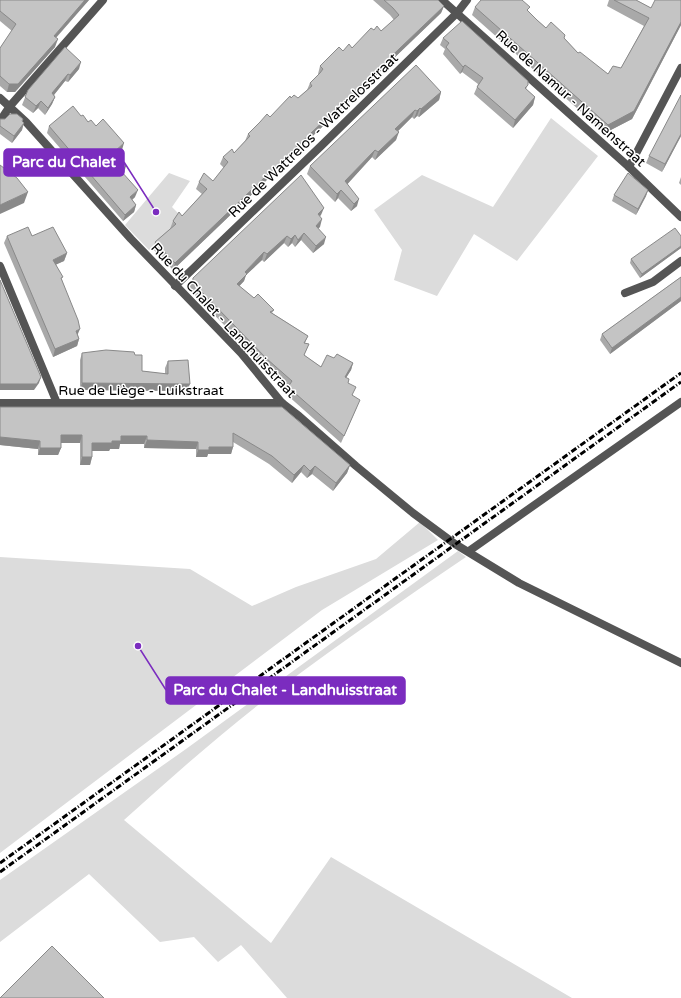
<svg xmlns="http://www.w3.org/2000/svg" width="681" height="998" viewBox="0 0 681 998" font-family="'Varela Round',sans-serif">
<rect width="100%" height="100%" fill="#fff"/>
<g fill="#dcdcdc">
<path d="M 551,118 L 598,156 L 517,261 L 474,234 L 437,296 L 394,280 L 402,250 L 374,210 L 422,175 L 493,207 Z"/>
<path d="M 169,173 L 190,181 L 172,207 L 181,216 L 170,233 L 149,250 L 125,225 Z"/>
<path d="M 420,522 L 438,540 L 322,610 L 0,853 L 0,557 L 190,569 L 252,606 L 296,587 L 376,559 Z"/>
<path d="M 458,551 L 466,557 C 404,599 343,641 283,686 C 228,727 175,774 124,820 L 271,943 L 331,857 L 572,998 L 287,998 L 241,945 L 218,962 L 194,937 L 160,942 L 89,874 L 0,942 L 0,880 L 186,749 Z"/>
</g>
<g fill="none" stroke-linecap="round" stroke-linejoin="round">
<g stroke="#555" stroke-width="8">
<path d="M 442,0 L 629,167 L 681,217"/>
<path d="M 0,121 L 10,106 L 103,0"/>
<path d="M 629,167 L 681,68"/>
<path d="M 0,266 L 57,403"/>
<path d="M 175,286 L 321,146 L 457,13 L 467,0"/>
<path d="M 625,293 L 653,282 L 681,261"/>
<path d="M 0,403 L 282,403"/>
<path d="M 469,551 L 681,402"/>
</g>
<path stroke="#555" stroke-width="8" d="M 0,98 L 26,122 L 131,239 L 241,353 L 282,403 L 299,416 L 356,466 L 413,513 L 455,544 L 519,583 L 681,663"/>
<g stroke="#000" stroke-width="3" stroke-dasharray="6 2 1 2" stroke-linecap="butt">
<path d="M 0,863 L 681,373"/>
<path d="M 0,872 L 681,382"/>
</g>
</g>
<g fill="#a9a9a9">
<path d="M 0,0 L 89,0 L 56,38 L 55,47 L 15,92 L 7,92 L 0,86 L 0,48 L 12,31 L 0,21 Z"/>
<path d="M 373,0 L 438,0 L 444,6 L 441,13 L 173,270 L 153,249 L 155,242 L 170,229 L 173,221 L 182,216 L 202,194 L 196,189 L 199,182 L 213,181 L 224,168 L 220,164 L 223,157 L 234,153 L 245,141 L 248,134 L 270,117 L 291,98 L 298,98 L 307,90 L 310,83 L 319,75 L 318,74 L 320,66 L 343,51 L 352,48 L 374,30 L 381,31 L 394,20 L 390,15 Z"/>
<path d="M 609,0 L 636,0 L 651,8 L 681,0 L 681,25 L 632,119 L 605,133 L 472,15 L 475,7 L 529,12 L 537,20 L 546,28 L 564,38 L 578,53 L 608,74 L 621,68 L 644,26 L 607,6 Z"/>
<path d="M 443,38 L 528,85 L 526,89 L 535,97 L 533,105 L 513,128 L 474,94 L 477,87 L 478,84 L 462,72 L 460,74 L 443,54 L 445,49 L 440,45 Z"/>
<path d="M 79,69 L 68,82 L 65,81 L 54,95 L 55,97 L 52,104 L 45,115 L 38,108 L 33,113 L 22,105 L 28,90 Z"/>
<path d="M 441,92 L 439,100 L 419,117 L 417,116 L 414,119 L 412,117 L 398,131 L 396,140 L 375,160 L 372,157 L 347,184 L 357,206 L 351,211 L 338,198 L 335,202 L 307,174 L 310,166 Z"/>
<path d="M 81,116 L 122,150 L 117,155 L 124,173 L 123,174 L 135,197 L 132,200 L 136,205 L 134,212 L 123,221 L 47,133 L 49,126 Z"/>
<path d="M 0,119 L 23,119 L 22,130 L 12,143 L 0,134 Z"/>
<path d="M 681,136 L 662,172 L 646,163 L 649,156 Z"/>
<path d="M 681,177 L 681,185 L 679,183 Z"/>
<path d="M 648,190 L 646,196 L 636,215 L 612,201 L 614,195 Z"/>
<path d="M 321,215 L 320,216 L 320,227 L 318,228 L 324,244 L 313,253 L 301,240 L 295,247 L 292,243 L 288,247 L 284,243 L 264,262 L 262,260 L 246,275 L 244,281 L 239,286 L 254,298 L 274,310 L 272,313 L 308,336 L 305,343 L 309,344 L 304,355 L 321,367 L 334,358 L 353,363 L 351,370 L 346,378 L 348,383 L 357,407 L 341,443 L 286,394 L 288,388 L 264,366 L 190,290 L 190,286 L 193,278 Z"/>
<path d="M 7,236 L 32,236 L 67,253 L 64,261 L 56,264 L 62,280 L 78,335 L 79,339 L 77,346 L 53,357 L 4,243 Z"/>
<path d="M 681,236 L 681,248 L 640,278 L 630,263 L 631,259 Z"/>
<path d="M 681,277 L 681,301 L 610,354 L 600,340 L 602,334 Z"/>
<path d="M 82,353 L 135,355 L 142,371 L 165,374 L 165,368 L 168,361 L 187,391 L 80,390 L 80,360 Z"/>
<path d="M 0,407 L 282,407 L 350,465 L 347,473 L 333,491 L 312,474 L 307,478 L 301,472 L 292,483 L 269,464 L 233,442 L 233,447 L 231,454 L 208,454 L 207,457 L 196,457 L 196,449 L 144,448 L 144,444 L 120,444 L 119,449 L 110,449 L 109,451 L 92,451 L 92,457 L 90,465 L 80,465 L 80,443 L 61,443 L 61,448 L 58,455 L 38,455 L 38,449 L 0,445 Z"/>
</g>
<g fill="#898989">
<path d="M 85,0 L 89,0 L 51,43 L 54,36 Z"/>
<path d="M 444,6 L 441,13 L 173,270 L 175,263 Z"/>
<path d="M 681,22 L 681,25 L 632,119 L 605,133 L 608,125 Z"/>
<path d="M 58,39 L 55,47 L 15,92 L 7,92 L 9,84 Z"/>
<path d="M 81,62 L 79,69 L 68,82 L 70,75 Z"/>
<path d="M 465,65 L 462,72 L 460,74 L 463,67 Z"/>
<path d="M 68,74 L 65,81 L 49,101 L 52,93 Z"/>
<path d="M 441,92 L 439,100 L 419,117 L 421,109 Z"/>
<path d="M 55,97 L 52,104 L 45,115 L 48,108 Z"/>
<path d="M 535,97 L 533,105 L 513,128 L 515,120 Z"/>
<path d="M 41,101 L 38,108 L 33,113 L 36,106 Z"/>
<path d="M 420,108 L 417,116 L 414,119 L 417,111 Z"/>
<path d="M 415,110 L 412,117 L 393,136 L 395,129 Z"/>
<path d="M 24,123 L 22,130 L 12,143 L 14,136 Z"/>
<path d="M 399,132 L 396,140 L 375,160 L 378,152 Z"/>
<path d="M 681,134 L 681,136 L 662,172 L 665,164 Z"/>
<path d="M 124,143 L 122,150 L 112,159 L 114,152 Z"/>
<path d="M 375,150 L 372,157 L 343,189 L 345,181 Z"/>
<path d="M 126,166 L 124,173 L 118,178 L 121,171 Z"/>
<path d="M 138,190 L 135,197 L 127,204 L 130,197 Z"/>
<path d="M 341,190 L 338,198 L 335,202 L 337,194 Z"/>
<path d="M 648,190 L 646,196 L 636,215 L 638,209 Z"/>
<path d="M 28,192 L 24,203 L 0,214 L 0,205 Z"/>
<path d="M 359,199 L 357,206 L 351,211 L 354,204 Z"/>
<path d="M 136,205 L 134,212 L 123,221 L 125,215 Z"/>
<path d="M 324,208 L 321,215 L 315,221 L 318,214 Z"/>
<path d="M 322,219 L 320,227 L 313,233 L 316,226 Z"/>
<path d="M 304,233 L 301,240 L 295,247 L 298,240 Z"/>
<path d="M 295,235 L 292,243 L 288,247 L 291,239 Z"/>
<path d="M 287,236 L 284,243 L 264,262 L 267,254 Z"/>
<path d="M 326,237 L 324,244 L 313,253 L 316,246 Z"/>
<path d="M 681,246 L 681,248 L 640,278 L 642,274 Z"/>
<path d="M 264,252 L 262,260 L 246,275 L 244,281 L 234,292 L 237,284 L 245,272 Z"/>
<path d="M 67,253 L 64,261 L 51,267 L 53,260 Z"/>
<path d="M 681,297 L 681,301 L 610,354 L 612,348 Z"/>
<path d="M 80,329 L 77,336 L 76,331 Z"/>
<path d="M 79,339 L 77,346 L 53,357 L 55,349 Z"/>
<path d="M 353,363 L 351,370 L 342,384 L 345,377 Z"/>
<path d="M 41,377 L 39,383 L 34,390 L 0,390 L 0,384 Z"/>
<path d="M 82,383 L 190,384 L 187,391 L 80,390 Z"/>
<path d="M 61,435 L 82,435 L 80,443 L 58,443 Z"/>
<path d="M 121,436 L 147,436 L 144,444 L 120,444 L 119,449 L 110,449 L 109,451 L 90,451 L 92,443 L 112,441 Z"/>
<path d="M 0,437 L 40,441 L 38,449 L 0,445 Z"/>
<path d="M 147,440 L 198,442 L 196,449 L 144,448 Z"/>
<path d="M 209,447 L 233,447 L 231,454 L 208,454 L 207,457 L 196,457 L 198,450 Z"/>
<path d="M 40,448 L 61,448 L 58,455 L 38,455 Z"/>
<path d="M 82,457 L 92,457 L 90,465 L 80,465 Z"/>
<path d="M 304,465 L 301,472 L 292,483 L 294,475 Z"/>
<path d="M 350,465 L 347,473 L 333,491 L 336,483 Z"/>
<path d="M 315,466 L 312,474 L 307,478 L 310,471 Z"/>
</g>
<g fill="#c4c4c4" stroke="#898989">
<path d="M 0,0 L 85,0 L 54,36 L 58,39 L 18,84 L 9,84 L 0,76 L 0,48 L 16,24 L 0,11 Z"/>
<path d="M 384,0 L 438,0 L 444,6 L 175,263 L 155,242 L 176,224 L 173,221 L 179,212 L 182,216 L 207,189 L 199,182 L 204,173 L 213,181 L 228,162 L 223,157 L 232,149 L 234,153 L 250,136 L 248,134 L 260,122 L 267,114 L 270,117 L 290,96 L 291,98 L 294,95 L 298,98 L 312,86 L 310,83 L 320,73 L 323,69 L 320,66 L 339,47 L 343,51 L 349,44 L 352,48 L 371,28 L 374,30 L 377,26 L 381,31 L 399,15 L 393,8 Z"/>
<path d="M 481,0 L 522,0 L 530,7 L 527,10 L 537,20 L 546,28 L 551,22 L 565,35 L 564,38 L 578,53 L 580,52 L 608,74 L 613,66 L 621,68 L 649,18 L 614,0 L 636,0 L 651,8 L 655,0 L 681,0 L 681,22 L 634,111 L 608,125 L 475,7 Z"/>
<path d="M 462,21 L 528,81 L 528,85 L 525,88 L 535,97 L 515,120 L 477,87 L 483,78 L 465,65 L 463,67 L 446,47 L 449,43 L 443,38 Z"/>
<path d="M 65,47 L 81,62 L 70,75 L 68,74 L 52,93 L 55,97 L 48,108 L 41,101 L 36,106 L 25,97 L 28,90 Z"/>
<path d="M 416,65 L 441,92 L 421,109 L 420,108 L 417,111 L 415,110 L 395,129 L 399,132 L 378,152 L 375,150 L 345,181 L 359,199 L 354,204 L 341,190 L 337,194 L 310,166 Z"/>
<path d="M 681,95 L 681,134 L 665,164 L 649,156 Z"/>
<path d="M 73,106 L 81,116 L 83,115 L 88,122 L 91,120 L 96,126 L 103,119 L 124,143 L 114,152 L 126,166 L 121,171 L 138,190 L 130,197 L 136,205 L 125,215 L 49,126 Z"/>
<path d="M 10,114 L 17,114 L 23,119 L 22,121 L 24,123 L 14,136 L 0,126 L 0,119 L 5,119 Z"/>
<path d="M 0,165 L 17,178 L 28,192 L 0,205 Z"/>
<path d="M 628,173 L 648,190 L 638,209 L 614,195 Z"/>
<path d="M 301,175 L 324,208 L 318,214 L 322,219 L 316,226 L 326,237 L 316,246 L 304,233 L 298,240 L 295,235 L 291,239 L 287,236 L 267,254 L 264,252 L 245,272 L 247,274 L 237,284 L 254,298 L 258,294 L 274,310 L 270,312 L 308,336 L 304,343 L 309,344 L 304,355 L 321,367 L 327,355 L 334,358 L 337,354 L 353,363 L 345,377 L 349,379 L 348,383 L 356,387 L 352,395 L 360,400 L 344,436 L 288,387 L 292,381 L 267,359 L 193,283 L 193,278 Z"/>
<path d="M 28,227 L 32,236 L 53,227 L 67,253 L 53,260 L 63,277 L 61,278 L 78,320 L 80,329 L 76,331 L 79,339 L 55,349 L 7,236 Z"/>
<path d="M 675,228 L 681,236 L 681,246 L 642,274 L 631,259 Z"/>
<path d="M 681,277 L 681,297 L 612,348 L 602,334 Z"/>
<path d="M 0,280 L 41,377 L 37,384 L 0,384 Z"/>
<path d="M 106,350 L 134,352 L 135,355 L 142,355 L 142,371 L 168,374 L 168,361 L 188,360 L 190,384 L 82,383 L 82,353 Z"/>
<path d="M 0,407 L 282,407 L 350,465 L 336,483 L 315,466 L 310,471 L 304,465 L 294,475 L 272,456 L 233,433 L 233,447 L 209,447 L 209,450 L 198,450 L 198,442 L 147,440 L 147,436 L 121,436 L 121,441 L 112,441 L 112,443 L 92,443 L 92,457 L 82,457 L 82,435 L 61,435 L 61,448 L 40,448 L 40,441 L 0,437 Z"/>
<path d="M 52,946 L 104,998 L 0,998 Z"/>
</g>
<g text-anchor="middle" stroke-width="3" stroke-linejoin="round" paint-order="stroke">
<g font-size="14" fill="#000" stroke="#fff">
<text transform="translate(571 98) rotate(42)" y="5">Rue de Namur - Namenstraat</text>
<text transform="translate(313 135) rotate(-44)" y="5">Rue de Wattrelos - Wattrelosstraat</text>
<text transform="translate(224 320) rotate(47)" y="5">Rue du Chalet - Landhuisstraat</text>
<text x="141" y="395">Rue de Liège - Luikstraat</text>
</g>
</g>
<path fill="none" stroke="#7b2cbf" stroke-width="1.5" d="M156 212L124 162M138 646L166 690"/>
<g fill="#7b2cbf" stroke="#fff" stroke-width="1.5">
<circle cx="156" cy="212" r="4"/>
<circle cx="138" cy="646" r="4"/>
</g>
<g fill="#7b2cbf" stroke="#7b2cbf" stroke-width="1.5">
<rect x="4" y="149" width="120" height="27" rx="4"/>
<rect x="166" y="677" width="239" height="27" rx="4"/>
</g>
<g font-size="15" text-anchor="middle" font-weight="bold" fill="#fff">
<text x="64" y="167">Parc du Chalet</text>
<text x="285" y="695">Parc du Chalet - Landhuisstraat</text>
</g>
</svg>
